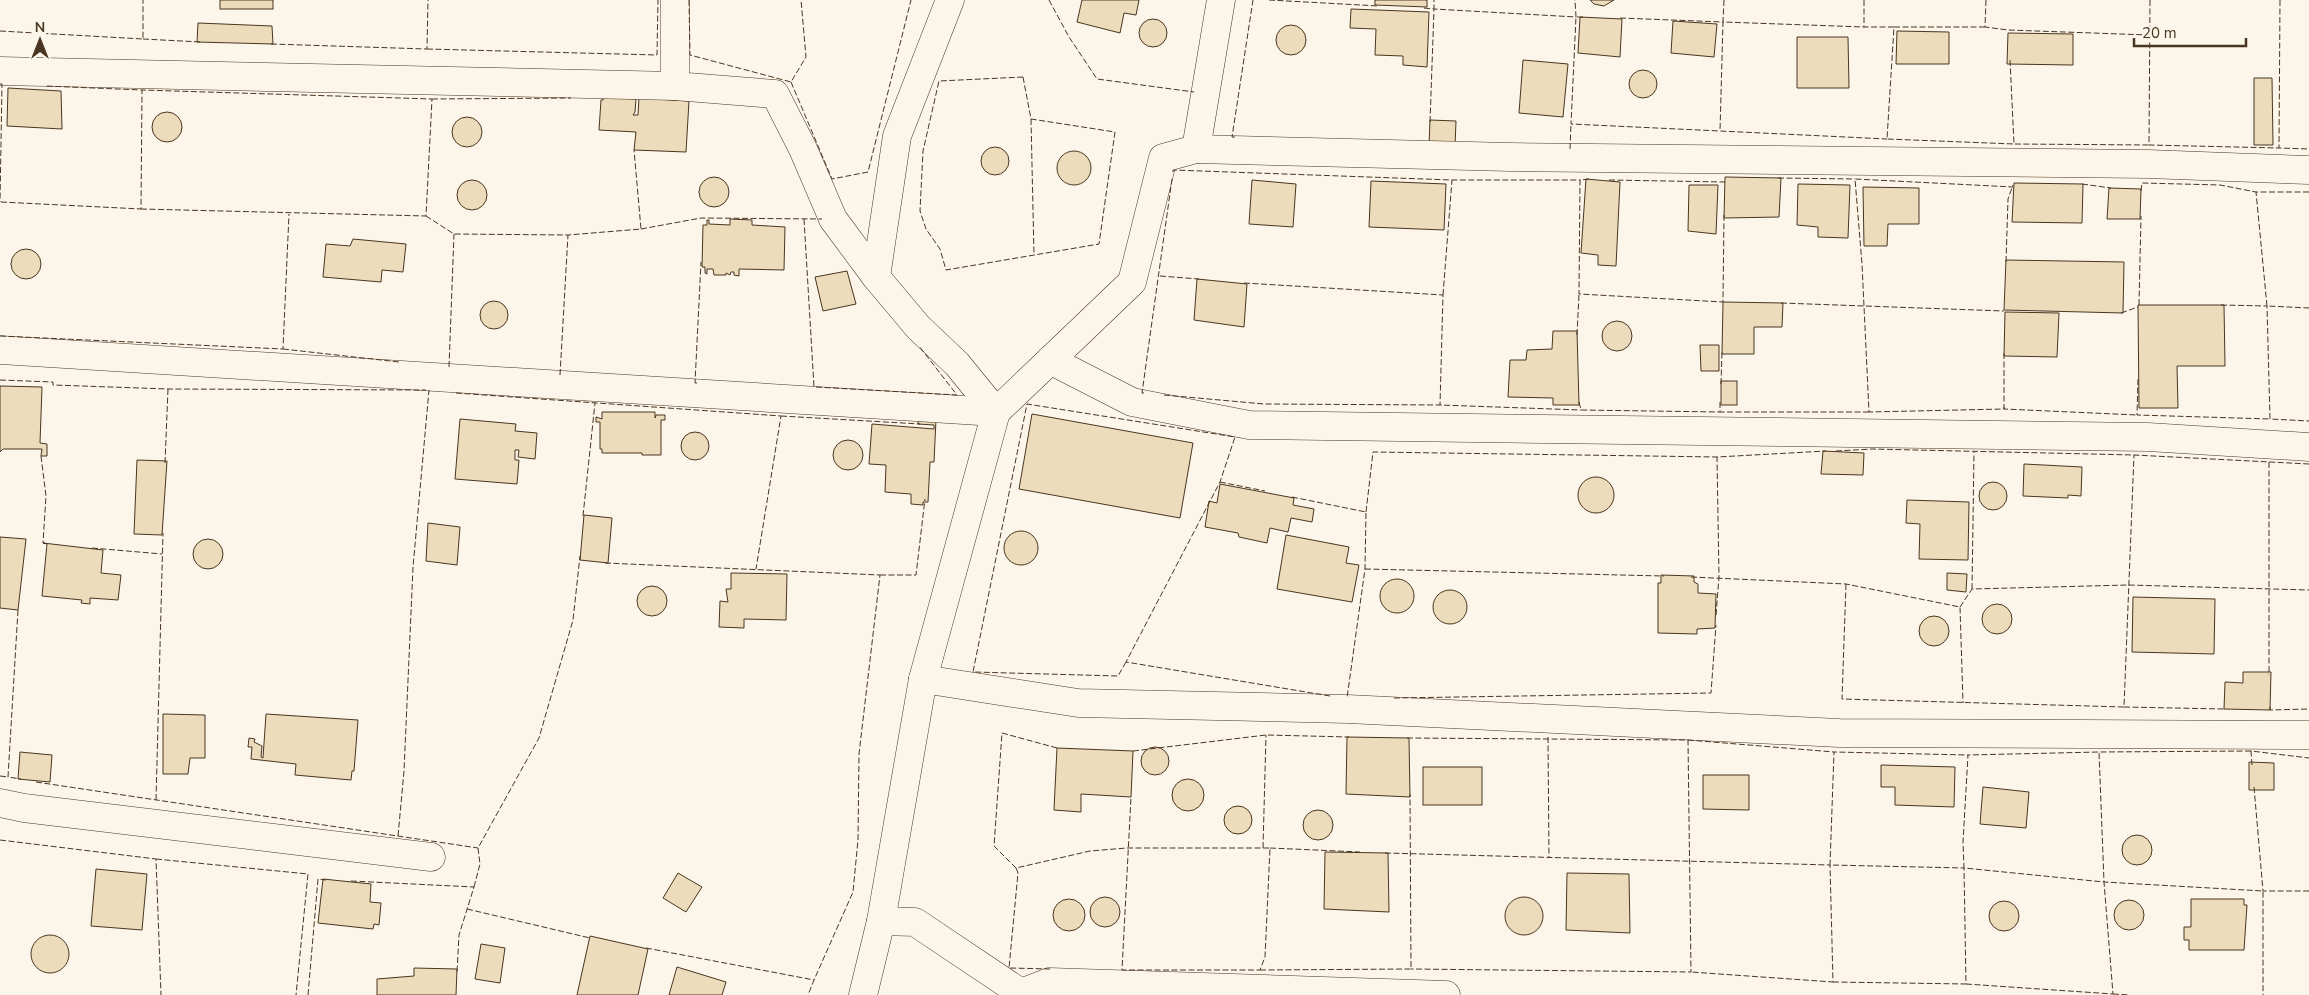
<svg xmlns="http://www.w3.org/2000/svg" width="2309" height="995" viewBox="0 0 2309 995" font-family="'Nunito Sans',sans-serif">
<rect width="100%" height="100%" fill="#fbf6e9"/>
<g fill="#ecdcbc" stroke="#4a3520">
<rect x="220" y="0" width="53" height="9"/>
<path d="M 1082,0 L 1139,0 L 1136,15 L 1124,13 L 1120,33 L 1077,22 Z"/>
<path d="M 1375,0 L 1427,0 L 1427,7 L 1375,5 Z"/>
<path d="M 1590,0 L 1614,0 L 1604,6 L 1594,4 Z"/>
<path d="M 1351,9 L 1429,12 L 1427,67 L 1403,65 L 1403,56 L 1375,55 L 1376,29 L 1350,28 Z"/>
<path d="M 1580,17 L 1622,19 L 1620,57 L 1578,53 Z"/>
<circle cx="1153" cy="33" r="14"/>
<path d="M 1673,21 L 1717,24 L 1714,57 L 1671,53 Z"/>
<path d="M 198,23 L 272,26 L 273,44 L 197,42 Z"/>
<circle cx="1291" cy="40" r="15"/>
<path d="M 1897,31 L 1949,32 L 1949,64 L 1896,64 Z"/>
<path d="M 2008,33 L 2073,34 L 2073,65 L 2007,64 Z"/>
<path d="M 1797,37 L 1848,37 L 1849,88 L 1797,88 Z"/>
<path d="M 1523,60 L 1568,64 L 1563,117 L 1519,113 Z"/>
<circle cx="1643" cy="84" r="14"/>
<path d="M 2254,78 L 2272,78 L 2273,145 L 2254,145 Z"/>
<path d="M 8,88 L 61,91 L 62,129 L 7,126 Z"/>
<path d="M 604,97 L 636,99 L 635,112 L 633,115 L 638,115 L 639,98 L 689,101 L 686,152 L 634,150 L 636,132 L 599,130 L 601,100 L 603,100 Z"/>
<circle cx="167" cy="127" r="15"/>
<circle cx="467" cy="132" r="15"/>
<path d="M 1430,120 L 1456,121 L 1455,147 L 1429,146 Z"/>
<circle cx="995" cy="161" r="14"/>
<circle cx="1074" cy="168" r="17"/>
<path d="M 1725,177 L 1781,178 L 1779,217 L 1724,218 Z"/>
<circle cx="714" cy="192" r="15"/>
<path d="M 1586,179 L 1620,182 L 1616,266 L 1598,265 L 1598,255 L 1581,253 Z"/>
<path d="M 1252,180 L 1296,184 L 1293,227 L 1249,224 Z"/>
<circle cx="472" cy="195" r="15"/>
<path d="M 1371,181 L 1446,184 L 1444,230 L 1369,227 Z"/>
<path d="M 2014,183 L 2083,184 L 2082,223 L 2012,222 Z"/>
<path d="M 1798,184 L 1850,185 L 1848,238 L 1818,237 L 1818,227 L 1797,225 Z"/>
<path d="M 1689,185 L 1718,185 L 1716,234 L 1688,231 Z"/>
<path d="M 1863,187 L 1919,188 L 1919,224 L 1888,224 L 1887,246 L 1864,246 Z"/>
<path d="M 2109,188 L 2141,189 L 2140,219 L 2107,219 Z"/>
<path d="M 730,219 L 752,220 L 752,225 L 785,227 L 784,270 L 739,269 L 739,276 L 734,275 L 734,272 L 731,272 L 730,275 L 726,273 L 726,275 L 714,275 L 713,269 L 707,269 L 707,274 L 705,273 L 705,267 L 702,267 L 703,225 L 707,225 L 707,220 L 709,220 L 709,224 L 730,225 Z"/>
<path d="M 353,239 L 406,244 L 403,272 L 382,270 L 381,282 L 323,277 L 326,244 L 350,246 Z"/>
<circle cx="26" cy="264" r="15"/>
<path d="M 2006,260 L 2124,262 L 2123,313 L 2004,310 Z"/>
<path d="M 847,271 L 856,304 L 823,311 L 815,277 Z"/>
<path d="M 1197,279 L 1247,284 L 1244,327 L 1194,320 Z"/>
<circle cx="494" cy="315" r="14"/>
<path d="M 1723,302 L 1783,303 L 1782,327 L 1754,327 L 1754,354 L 1722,354 Z"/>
<path d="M 2138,305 L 2224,305 L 2225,366 L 2177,366 L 2178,408 L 2139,408 Z"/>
<path d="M 2005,312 L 2059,313 L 2057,357 L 2004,356 Z"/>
<circle cx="1617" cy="336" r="15"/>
<path d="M 1553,331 L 1577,331 L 1579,405 L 1553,405 L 1553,398 L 1508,397 L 1510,360 L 1526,360 L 1527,350 L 1552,349 Z"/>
<path d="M 1700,345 L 1719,345 L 1719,371 L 1701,371 Z"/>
<rect x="1721" y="381" width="16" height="24"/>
<path d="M 0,386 L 42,387 L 40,443 L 47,444 L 47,456 L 41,456 L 42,449 L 3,449 L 0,452 Z"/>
<path d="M 602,412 L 655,412 L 655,418 L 656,415 L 665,415 L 665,420 L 661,420 L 661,455 L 642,455 L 642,453 L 602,453 L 602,449 L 600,449 L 600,422 L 596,422 L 596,417 L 602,419 Z"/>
<path d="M 1032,414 L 1193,443 L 1180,518 L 1019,489 Z"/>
<path d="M 919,417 L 936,419 L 934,462 L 930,462 L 928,502 L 923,502 L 923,505 L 911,504 L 911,494 L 885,492 L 886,465 L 869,464 L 872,424 L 934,429 L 934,425 L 918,424 Z"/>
<path d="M 460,419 L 516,424 L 515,431 L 537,433 L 535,459 L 518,457 L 519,450 L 515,450 L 515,460 L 519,460 L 517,484 L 455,479 Z"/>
<circle cx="695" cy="446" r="14"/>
<circle cx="848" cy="455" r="15"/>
<path d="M 1823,451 L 1864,453 L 1863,475 L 1821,474 Z"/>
<path d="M 137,460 L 167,461 L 162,535 L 134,534 Z"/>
<path d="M 2024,464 L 2082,467 L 2081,496 L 2068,495 L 2068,498 L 2023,496 Z"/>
<circle cx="1596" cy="495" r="18"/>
<circle cx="1993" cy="496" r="14"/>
<path d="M 1220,484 L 1294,498 L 1293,505 L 1314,509 L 1312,522 L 1291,518 L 1288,532 L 1270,528 L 1267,543 L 1239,537 L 1238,533 L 1205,527 L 1209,501 L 1217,503 Z"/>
<path d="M 1907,500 L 1969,502 L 1968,560 L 1919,559 L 1920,524 L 1906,523 Z"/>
<path d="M 584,515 L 612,518 L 608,563 L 580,560 Z"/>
<path d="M 428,523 L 460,527 L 457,565 L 426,561 Z"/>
<circle cx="1021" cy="548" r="17"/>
<path d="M 1286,535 L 1349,547 L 1346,563 L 1359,565 L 1352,602 L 1277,589 Z"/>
<path d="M 0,537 L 26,539 L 18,610 L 0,608 Z"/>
<circle cx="208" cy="554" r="15"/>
<path d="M 43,543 L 103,550 L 101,573 L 121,575 L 118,600 L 90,598 L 90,604 L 81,603 L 82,600 L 42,596 L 47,544 Z"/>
<path d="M 731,573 L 787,574 L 786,620 L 744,619 L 744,628 L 719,627 L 720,601 L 728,602 L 726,589 L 731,589 Z"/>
<path d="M 1947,573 L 1967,574 L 1966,592 L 1947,590 Z"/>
<path d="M 1661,575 L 1694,576 L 1694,582 L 1698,584 L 1698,593 L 1716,594 L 1715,628 L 1697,629 L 1697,634 L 1658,633 L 1658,583 L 1661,583 Z"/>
<circle cx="1397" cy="596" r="17"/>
<circle cx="652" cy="601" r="15"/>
<circle cx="1450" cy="607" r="17"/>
<path d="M 2133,597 L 2215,599 L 2214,654 L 2132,652 Z"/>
<circle cx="1997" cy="619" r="15"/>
<circle cx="1934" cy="631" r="15"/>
<path d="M 2243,672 L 2271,672 L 2270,710 L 2224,709 L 2225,682 L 2243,683 Z"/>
<path d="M 163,714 L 205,715 L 205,758 L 190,758 L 188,774 L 163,774 Z"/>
<path d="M 266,714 L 358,720 L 354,771 L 352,771 L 351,780 L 295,775 L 296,764 L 251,759 L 252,747 L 248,747 L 249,738 L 255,739 L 254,742 L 262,746 L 261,757 L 263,758 Z"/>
<path d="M 1347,737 L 1409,738 L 1410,797 L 1346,794 Z"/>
<circle cx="1155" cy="761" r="14"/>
<path d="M 1057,748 L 1133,751 L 1131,797 L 1081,794 L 1081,812 L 1054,810 Z"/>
<path d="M 20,752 L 52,755 L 50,782 L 18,779 Z"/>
<path d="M 2249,762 L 2274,763 L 2274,790 L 2249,790 Z"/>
<path d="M 1881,765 L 1955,767 L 1954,807 L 1895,805 L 1895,787 L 1881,787 Z"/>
<rect x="1423" y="767" width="59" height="38"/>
<path d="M 1703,775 L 1749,775 L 1749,810 L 1703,809 Z"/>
<circle cx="1188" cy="795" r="16"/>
<path d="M 1983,787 L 2029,792 L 2026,828 L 1980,824 Z"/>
<circle cx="1238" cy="820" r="14"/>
<circle cx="1318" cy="825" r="15"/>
<circle cx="2137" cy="850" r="15"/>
<path d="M 1325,852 L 1388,853 L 1389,912 L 1324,909 Z"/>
<path d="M 96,869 L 147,874 L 142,930 L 91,926 Z"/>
<path d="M 678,873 L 702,887 L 686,912 L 663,898 Z"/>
<path d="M 1567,873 L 1629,874 L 1630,933 L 1566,930 Z"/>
<path d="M 323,879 L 371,884 L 370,902 L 381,903 L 379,925 L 374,924 L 373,929 L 318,923 Z"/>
<circle cx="1524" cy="916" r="19"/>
<circle cx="1105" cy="912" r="15"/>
<path d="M 2191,899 L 2244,899 L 2244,905 L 2247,905 L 2244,950 L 2189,950 L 2189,940 L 2184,940 L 2184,927 L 2191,927 Z"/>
<circle cx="1069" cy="915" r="16"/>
<circle cx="2129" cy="915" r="15"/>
<circle cx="2004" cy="916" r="15"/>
<circle cx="50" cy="954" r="19"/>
<path d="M 590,936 L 648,949 L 638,995 L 577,995 Z"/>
<path d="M 481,944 L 505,948 L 500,983 L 475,979 Z"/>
<path d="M 677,967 L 726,982 L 722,995 L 669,995 Z"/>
<path d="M 414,968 L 457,969 L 456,995 L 377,995 L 377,979 L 414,976 Z"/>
</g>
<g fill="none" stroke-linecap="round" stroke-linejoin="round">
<defs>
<g id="minor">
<path d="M 675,0 L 675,86 L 775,94 L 803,149 L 833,219 L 876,277 L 918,327 L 957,364 L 996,412 L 923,679 L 881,921 L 863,995"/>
<path d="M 0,71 L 675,86"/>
<path d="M 1196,149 L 1510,157 L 2148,164 L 2309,170"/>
<path d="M 876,277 L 897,136 L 950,0"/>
<path d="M 0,350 L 996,412 L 1132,282 L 1163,158 L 1196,149 L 1221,0"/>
<path d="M 1050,360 L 1132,402 L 1249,425 L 2148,437 L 2309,447"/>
<path d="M 923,679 L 1078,703 L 1348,709 L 1839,733 L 2309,735"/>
<path d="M 0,803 L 24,808 L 431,857"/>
<path d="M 881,921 L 915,922 L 1021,993"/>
<path d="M 1021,993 L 1049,982 L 1446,995"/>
</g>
</defs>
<use href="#minor" stroke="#4a3520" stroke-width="29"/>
<use href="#minor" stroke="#fbf6e9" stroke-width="28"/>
<g stroke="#4a3520" stroke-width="1" stroke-dasharray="6 2.5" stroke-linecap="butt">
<path d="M 689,0 L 690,55 L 791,82 L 806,57 L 801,0"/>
<path d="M 1049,0 L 1069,37 L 1097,79 L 1194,92"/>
<path d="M 1269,0 L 1379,6"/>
<path d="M 1724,0 L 1723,22 L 1864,27"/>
<path d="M 1864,0 L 1864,27 L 1894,27"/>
<path d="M 1986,0 L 1985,27 L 2008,30 L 2149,35"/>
<path d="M 2150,0 L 2149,145 L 2279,148"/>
<path d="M 2280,0 L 2279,148 L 2309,149"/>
<path d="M 1424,8 L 1434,9 L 1434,0"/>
<path d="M 1583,17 L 1576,17 L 1571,124 L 1720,131"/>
<path d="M 1620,18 L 1723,22 L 1720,131 L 1887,139"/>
<path d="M 1985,27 L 1894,27 L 1887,139 L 2014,144"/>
<path d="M 0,31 L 143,39 L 143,0"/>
<path d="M 143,39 L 201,42"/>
<path d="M 271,44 L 427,49 L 428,0"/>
<path d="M 427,49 L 657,55 L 658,0"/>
<path d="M 2010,60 L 2014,144 L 2149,145"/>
<path d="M 1023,77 L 1031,119 L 1115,132 L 1099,244 L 946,270 L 940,249 L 926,229 L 920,211 L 923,151 L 939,81 Z"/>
<path d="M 791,82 L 832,179 L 868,172 L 911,0"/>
<path d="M 0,84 L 2,84 L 0,202"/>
<path d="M 432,99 L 571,98"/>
<path d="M 1031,119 L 1034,255"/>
<path d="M 1430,122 L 1434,9 L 1576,17 L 1575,0"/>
<path d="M 1235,137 L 1232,137 L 1253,0"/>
<path d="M 1570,149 L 1571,124"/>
<path d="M 1173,172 L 1173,170 L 1452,180 L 1580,180"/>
<path d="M 1778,178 L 1855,179"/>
<path d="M 1589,179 L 1580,180 L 1579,294 L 1723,302 L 1724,215"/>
<path d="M 1609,180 L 1725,182"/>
<path d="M 2082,184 L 2111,188"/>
<path d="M 2141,191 L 2142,183 L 2220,185 L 2256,192"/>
<path d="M 2309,192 L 2256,192 L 2267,306 L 2309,308"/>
<path d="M 1,202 L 141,209 L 142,90 L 45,86"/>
<path d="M 141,209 L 426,216 L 432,99 L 142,90"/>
<path d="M 426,216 L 454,234 L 568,235 L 641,229 L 634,150"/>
<path d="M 804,219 L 814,387"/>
<path d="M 641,229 L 701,218 L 822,219"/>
<path d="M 2006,262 L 2008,199 L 2013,185"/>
<path d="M 1160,276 L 1199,279"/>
<path d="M 1244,283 L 1443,295 L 1440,405"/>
<path d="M 1443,295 L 1452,180"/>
<path d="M 1781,303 L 2004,311"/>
<path d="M 2139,305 L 2141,216"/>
<path d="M 2221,305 L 2267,306 L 2270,419 L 2309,421"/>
<path d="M 2121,313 L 2138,307"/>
<path d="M 1577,335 L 1579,294"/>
<path d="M 0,336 L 283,349 L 289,214"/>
<path d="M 283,349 L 399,362"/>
<path d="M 2004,353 L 2004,409 L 1869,412 L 1862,264 L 1855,179 L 2013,187"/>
<path d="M 449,367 L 454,234"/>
<path d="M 560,375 L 568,235"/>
<path d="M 2138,379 L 2137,415 L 2270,419"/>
<path d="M 0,380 L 53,382 L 53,385 L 168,389 L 426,390"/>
<path d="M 697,383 L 695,383 L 701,262"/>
<path d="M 1721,384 L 1722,352"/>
<path d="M 816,387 L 957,395 L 919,346"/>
<path d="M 456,393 L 781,416 L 756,569"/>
<path d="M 1144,393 L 1142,393 L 1172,179"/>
<path d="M 1164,395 L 1264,404 L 1440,405 L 1581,410"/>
<path d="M 1579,402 L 1581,410 L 1720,412"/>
<path d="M 1720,402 L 1720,412 L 1869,412"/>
<path d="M 2004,407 L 2004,409 L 2137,415"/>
<path d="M 781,416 L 920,424"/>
<path d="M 1836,451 L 1872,449 L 2134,455 L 2309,464"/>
<path d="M 41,456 L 46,496 L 43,543 L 45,543"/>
<path d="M 2269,462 L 2269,675"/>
<path d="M 165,463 L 168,389"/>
<path d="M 1220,482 L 1265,491"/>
<path d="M 1292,497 L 1366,512 L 1365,569 L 1347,698"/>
<path d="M 1366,512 L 1373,452 L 1717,457 L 1826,451"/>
<path d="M 583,516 L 595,403"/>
<path d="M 92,548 L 162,554"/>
<path d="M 605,563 L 880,575 L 859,754 L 858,840 L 853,892 L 814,980"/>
<path d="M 1365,569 L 1664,576"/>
<path d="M 880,575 L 916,575 L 925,499"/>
<path d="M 1691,577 L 1846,584 L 1960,607 L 1963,703"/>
<path d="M 1846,584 L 1842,699 L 2124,707 L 2134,455"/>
<path d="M 1972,589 L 1974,452"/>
<path d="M 1960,607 L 1972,589 L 2128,585 L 2309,590"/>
<path d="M 18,610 L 8,777 L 21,779"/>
<path d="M 1716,615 L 1719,577 L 1717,457"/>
<path d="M 1126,662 L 1118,676 L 973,672 L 1027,404 L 1235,437 L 1220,482 L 1126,662 L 1330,696"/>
<path d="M 1394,698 L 1711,693 L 1716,625"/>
<path d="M 2124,707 L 2224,709"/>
<path d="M 2270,707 L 2270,710 L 2309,709"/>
<path d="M 1548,737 L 1549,858"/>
<path d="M 1407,738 L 1688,740 L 1691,972 L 1411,969"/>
<path d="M 1688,740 L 1834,752"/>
<path d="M 1057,748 L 1002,733 L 994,846 L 1016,868 L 1090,851 L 1127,848 L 1270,848 L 1265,957 L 1260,970 L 1122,970 L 1131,797"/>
<path d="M 1133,751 L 1266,735 L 1349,737"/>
<path d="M 2251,751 L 2099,752 L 2104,882 L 2263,891 L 2263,995"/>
<path d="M 2252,765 L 2251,751 L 2309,758"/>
<path d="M 0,776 L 8,777"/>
<path d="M 36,782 L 478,848"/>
<path d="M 2254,787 L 2263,891 L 2309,891"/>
<path d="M 156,800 L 163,533"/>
<path d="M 398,836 L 404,771 L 413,567 L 429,390"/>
<path d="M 0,840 L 156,859 L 161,995"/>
<path d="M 1263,848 L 1266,735"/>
<path d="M 1270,848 L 1360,852"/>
<path d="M 1385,853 L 1830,865 L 1833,982 L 1691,972"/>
<path d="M 156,859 L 308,874 L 296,995"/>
<path d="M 1016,868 L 1018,873 L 1009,968 L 1051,969"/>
<path d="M 351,881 L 474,887 L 459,935 L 457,972"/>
<path d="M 474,887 L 480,864 L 478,848 L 539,738 L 573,620 L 580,556"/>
<path d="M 467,909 L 590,938"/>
<path d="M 646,948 L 814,980 L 808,995"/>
<path d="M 1260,970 L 1411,969 L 1410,794"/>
<path d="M 1833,982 L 1966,984 L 1964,868 L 1830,865 L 1834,752 L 1968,755"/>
<path d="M 1966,984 L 2113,994 L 2104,882 L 1964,868 L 1963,842 L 1968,755 L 2099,752"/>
<path d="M 2113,994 L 2130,995"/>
<path d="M 308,995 L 318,879 L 326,880"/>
</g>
</g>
<g transform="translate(40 40)" stroke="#fbf6e9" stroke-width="4" paint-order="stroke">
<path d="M0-4L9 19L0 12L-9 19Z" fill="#4a3520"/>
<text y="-8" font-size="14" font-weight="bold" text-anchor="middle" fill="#4a3520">N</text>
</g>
<path d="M2134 38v8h112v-8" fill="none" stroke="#4a3520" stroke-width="2.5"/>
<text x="2142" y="38" font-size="15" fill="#4a3520" stroke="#fbf6e9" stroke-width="4" paint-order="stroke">20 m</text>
</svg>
